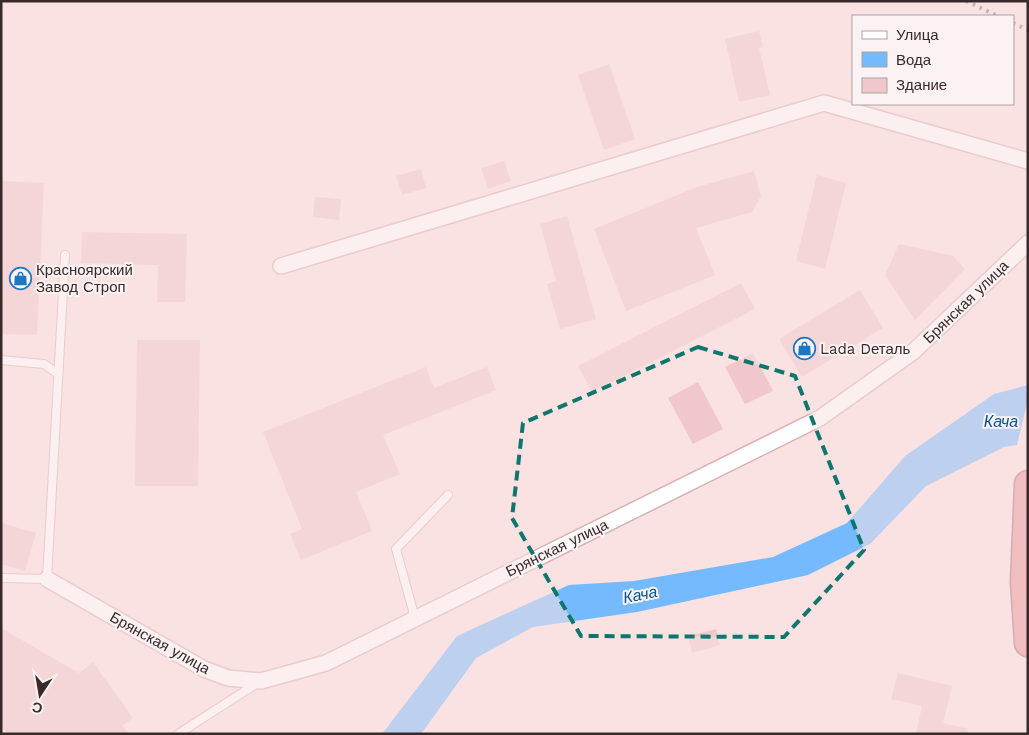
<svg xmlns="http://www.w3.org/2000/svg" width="1029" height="735" viewBox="0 0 1029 735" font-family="'Work Sans',sans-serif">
<rect width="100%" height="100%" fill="#fae1e2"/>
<path fill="#75baff" d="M 1028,385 L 1028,443 L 1004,447 L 926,486 L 870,544 L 808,575 L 637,612 L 533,627 L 476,658 L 421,734 L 382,734 L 457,636 L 569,585 L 634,581 L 773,557 L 847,523 L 905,456 L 994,394 Z"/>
<path fill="#fae1e2" d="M 1028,399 L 1028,445 L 1017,447 L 1017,445 Z"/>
<g fill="#f0c8cb">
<path d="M 759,31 L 763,47 L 759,48 L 770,95 L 739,102 L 725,39 Z"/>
<path d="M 609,64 L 635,139 L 604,150 L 578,75 Z"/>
<path d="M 504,161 L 511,181 L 488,189 L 481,168 Z"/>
<path d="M 421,169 L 426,188 L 402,195 L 396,176 Z"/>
<path d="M 754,171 L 761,196 L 752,212 L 696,228 L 715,275 L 626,311 L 594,229 L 697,187 Z"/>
<path d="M 817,175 L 846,183 L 825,269 L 796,261 Z"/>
<path d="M 1,181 L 44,183 L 37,335 L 1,334 Z"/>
<path d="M 315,197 L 341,199 L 339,220 L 313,217 Z"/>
<path d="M 567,216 L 596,319 L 560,329 L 547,284 L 556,281 L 540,224 Z"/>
<path d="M 82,232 L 187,234 L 185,302 L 157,302 L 158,265 L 81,263 Z"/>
<path d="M 899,244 L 953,256 L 965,269 L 915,320 L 885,275 Z"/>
<path d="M 741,283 L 755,309 L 592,392 L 578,366 Z"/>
<path d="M 860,290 L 883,328 L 802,377 L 779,339 Z"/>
<path d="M 137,340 L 200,340 L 198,486 L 135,486 Z"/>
<path d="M 753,353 L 773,391 L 745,404 L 725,367 Z"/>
<path d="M 426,367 L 434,388 L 487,367 L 496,390 L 383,435 L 400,474 L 356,492 L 372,531 L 301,560 L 290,534 L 302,529 L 263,432 Z"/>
<path d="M 698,382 L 723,429 L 693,444 L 668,398 Z"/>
<path d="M 1,523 L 36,533 L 25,571 L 1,564 Z"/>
<path d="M 1,628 L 79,673 L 93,662 L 133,718 L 122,726 L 129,734 L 11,734 L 1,728 Z"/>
<path d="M 716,629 L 720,645 L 692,653 L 688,636 Z"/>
<path d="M 898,673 L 952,686 L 943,723 L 968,729 L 967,734 L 916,734 L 922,706 L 891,699 Z"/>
</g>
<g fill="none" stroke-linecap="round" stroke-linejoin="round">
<defs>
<g id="lane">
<path d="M 1,360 L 44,364 L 58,374"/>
<path d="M 1,578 L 47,579 L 65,255"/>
<path d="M 415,618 L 396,549 L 448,495"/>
<path d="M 178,734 L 259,682"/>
</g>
<g id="street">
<path d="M 281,266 L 824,103 L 1028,161"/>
<path d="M 47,579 L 204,669 L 228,678 L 261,681 L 326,663 L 820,418 L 913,352 L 1028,243"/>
</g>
<path id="highway" d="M 1028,484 L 1024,582 L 1028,643"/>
</defs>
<use href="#lane" stroke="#d7b1b3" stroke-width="10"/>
<use href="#street" stroke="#d7b1b3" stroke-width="18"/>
<use href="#highway" stroke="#a86d72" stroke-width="29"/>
<use href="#lane" stroke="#fff" stroke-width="8"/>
<use href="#street" stroke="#fff" stroke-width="15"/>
<use href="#highway" stroke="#e49198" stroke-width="26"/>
<g stroke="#8d7a7b" stroke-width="4" stroke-dasharray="2.5 5" stroke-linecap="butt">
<path d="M 966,1 L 998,16"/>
<path d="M 1013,23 L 1028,30"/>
</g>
</g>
<path d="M0 0H1029V735H0ZM 698,347 L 795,376 L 864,550 L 784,637 L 581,636 L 512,518 L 523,423 Z" fill="#fae1e2" fill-opacity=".55" fill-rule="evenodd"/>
<path fill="none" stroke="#0f766e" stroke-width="4" stroke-dasharray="10 6" stroke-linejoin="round" d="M 698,347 L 795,376 L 864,550 L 784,637 L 581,636 L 512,518 L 523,423 Z"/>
<defs>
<symbol id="shop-ring" viewBox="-11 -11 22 22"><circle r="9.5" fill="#fbf3f3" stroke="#1c76c3" stroke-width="1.5"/><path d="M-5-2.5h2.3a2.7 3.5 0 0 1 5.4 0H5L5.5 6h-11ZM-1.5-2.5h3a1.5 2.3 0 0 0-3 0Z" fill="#1c76c3"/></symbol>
</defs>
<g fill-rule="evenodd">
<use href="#shop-ring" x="8" y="266" width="25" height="25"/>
<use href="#shop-ring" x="792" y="336" width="25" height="25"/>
</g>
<g text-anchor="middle" stroke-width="4" stroke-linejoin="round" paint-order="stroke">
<g font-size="15" fill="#38292a" stroke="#fbf3f3" text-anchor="start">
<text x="36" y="275">Красноярский<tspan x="36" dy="17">Завод Строп</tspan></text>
<text x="820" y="354">Lada Dеталь</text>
</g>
<g font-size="15" fill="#38292a" stroke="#fbf3f3">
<text transform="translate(966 302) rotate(-44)" y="5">Брянская улица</text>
<text transform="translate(557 548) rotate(-26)" y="5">Брянская улица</text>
<text transform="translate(160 643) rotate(29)" y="5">Брянская улица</text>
</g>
<g font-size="16" font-style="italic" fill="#055492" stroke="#fbf3f3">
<text x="1001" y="427">Кача</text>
<text transform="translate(640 594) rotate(-11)" y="6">Кача</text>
</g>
</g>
<rect width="1029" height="735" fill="none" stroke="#38292a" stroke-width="5"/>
<rect x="852" y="15" width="162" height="90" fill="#fbf3f3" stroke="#ada2a3"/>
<rect x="862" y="31" width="25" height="8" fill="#ffffff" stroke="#ada2a3"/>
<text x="896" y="40" font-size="15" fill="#38292a">Улица</text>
<rect x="862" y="52" width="25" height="15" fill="#75baff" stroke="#ada2a3"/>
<text x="896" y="65" font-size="15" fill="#38292a">Вода</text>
<rect x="862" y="78" width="25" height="15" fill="#f0c8cb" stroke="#ada2a3"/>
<text x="896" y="90" font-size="15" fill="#38292a">Здание</text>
<g transform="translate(40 695) rotate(192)" stroke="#fbf3f3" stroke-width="4" paint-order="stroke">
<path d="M0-4L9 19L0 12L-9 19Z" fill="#38292a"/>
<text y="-8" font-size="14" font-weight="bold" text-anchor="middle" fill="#38292a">С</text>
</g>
</svg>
